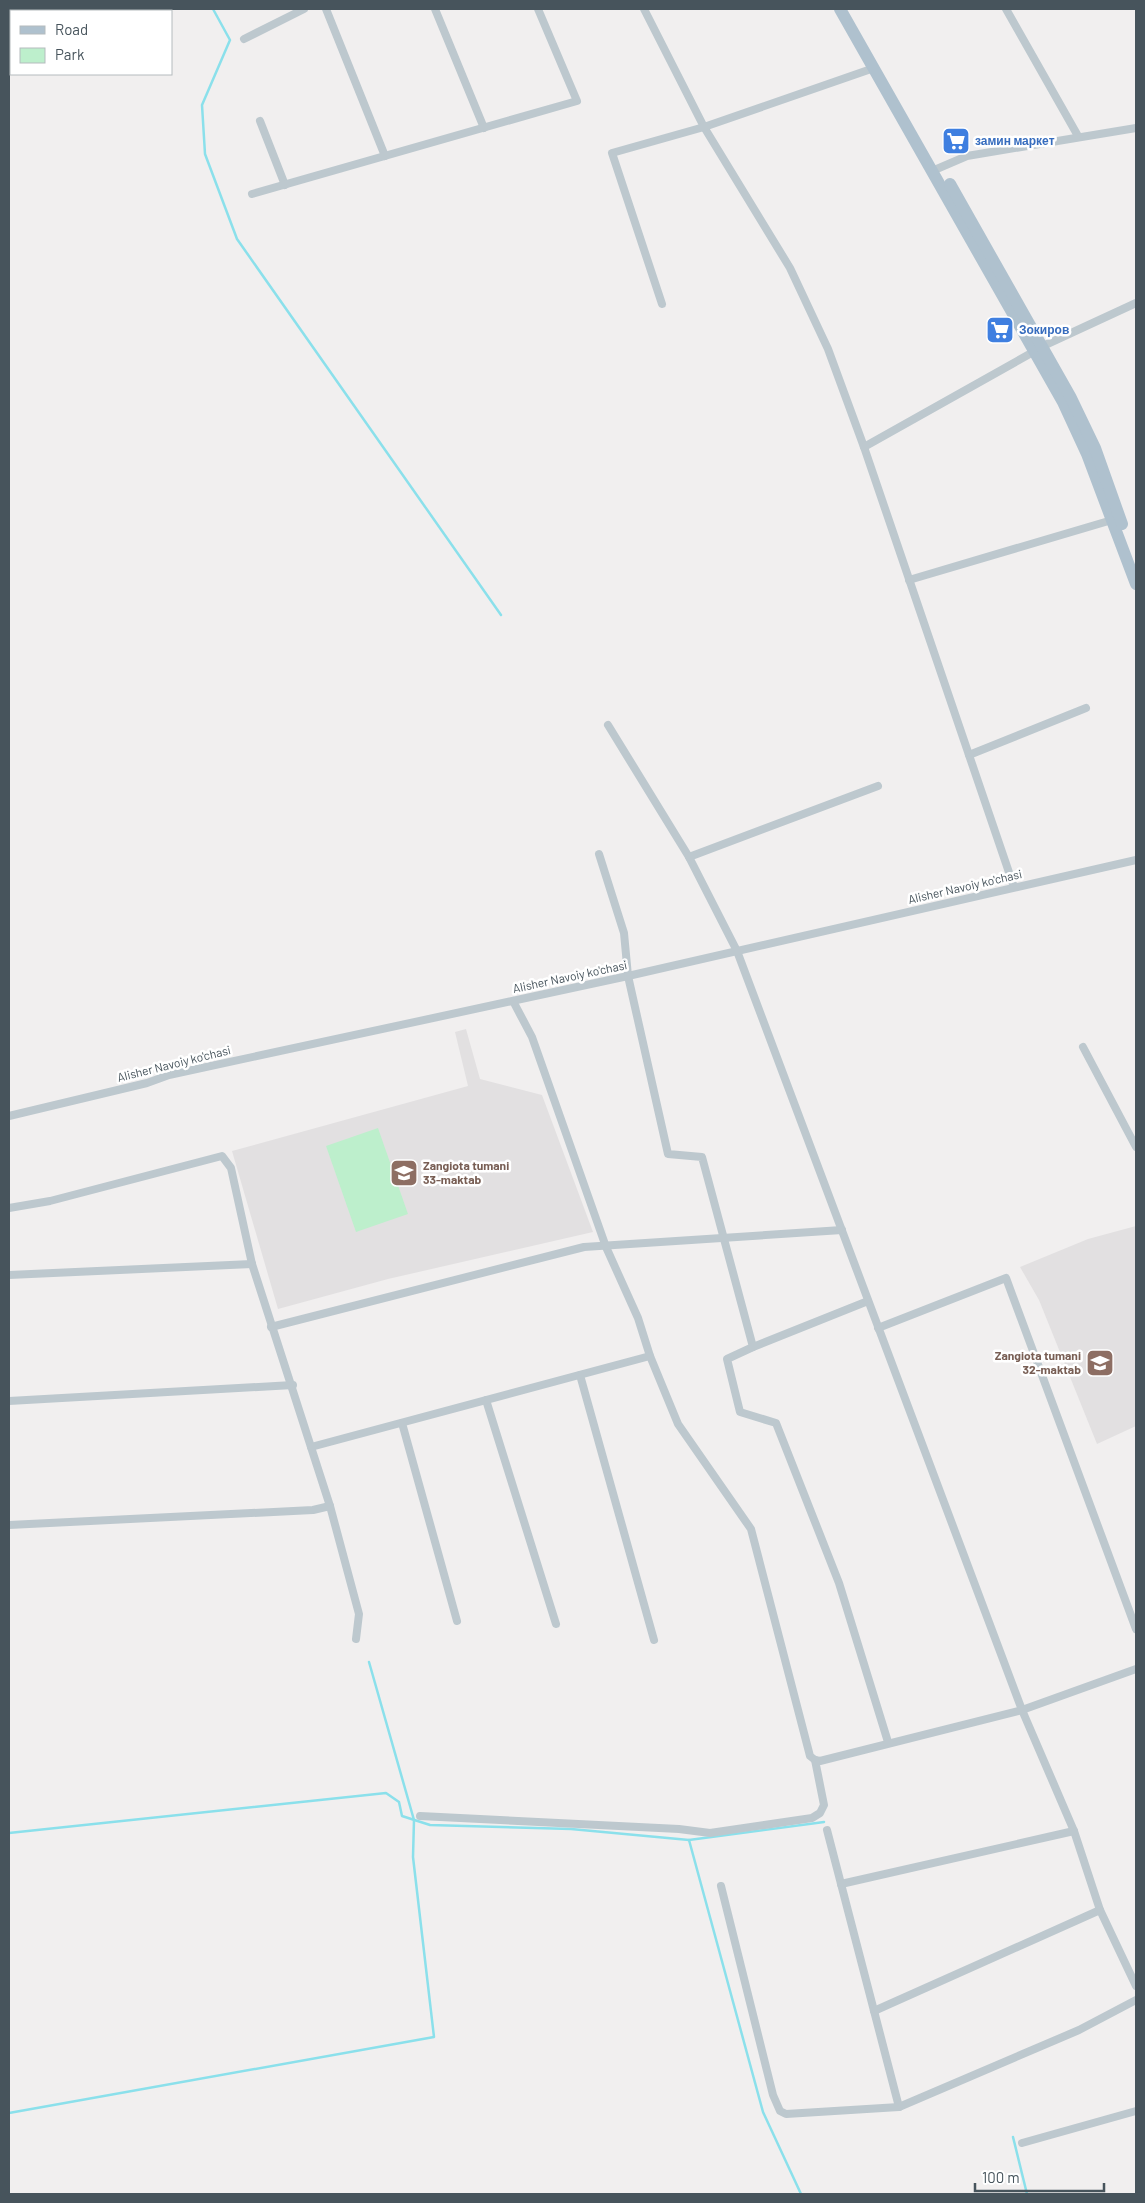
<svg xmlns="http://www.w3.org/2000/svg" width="1145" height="2203" viewBox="0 0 1145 2203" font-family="Barlow,sans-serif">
<rect width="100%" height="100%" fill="#f1efef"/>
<g fill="#e2e0e1">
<path d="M 466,1029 L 480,1079 L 542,1095 L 593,1232 L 388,1279 L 278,1309 L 232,1151 L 468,1086 L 455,1032 Z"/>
<path d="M 1136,1226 L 1136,1426 L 1097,1444 L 1039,1300 L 1020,1267 L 1088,1239 Z"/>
</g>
<path fill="#bdefcc" d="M 378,1128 L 408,1214 L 356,1232 L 326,1146 Z"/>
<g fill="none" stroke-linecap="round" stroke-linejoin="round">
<g stroke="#8be0eb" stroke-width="2.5">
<path d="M 213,9 L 230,40 L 202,105 L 205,154 L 237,239 L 501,615"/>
<path d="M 9,1833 L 386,1793 L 399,1802 L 402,1816 L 430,1825 L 571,1829 L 689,1840 L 824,1822"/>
<path d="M 689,1840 L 763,2112 L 801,2194"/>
<path d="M 9,2113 L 434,2037 L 413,1857 L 414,1820 L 369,1662"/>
<path d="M 1013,2137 L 1027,2194"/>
</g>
<g stroke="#bdc8ce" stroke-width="8">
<path d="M 326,9 L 385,156"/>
<path d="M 435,9 L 484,128"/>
<path d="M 644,9 L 704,127 L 790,268 L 828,349 L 864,447 L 1014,887"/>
<path d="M 1006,9 L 1078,136"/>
<path d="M 244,39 L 304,9"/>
<path d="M 260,121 L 285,185"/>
<path d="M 932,171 L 967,156 L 1136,128"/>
<path d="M 252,194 L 577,101 L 538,9"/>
<path d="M 662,304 L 612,153 L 704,127 L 874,68"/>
<path d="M 1043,346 L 1136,303"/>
<path d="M 864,447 L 1035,351"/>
<path d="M 909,580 L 1112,520"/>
<path d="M 608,725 L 689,857 L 737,951 L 1022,1710 L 1074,1831 L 1100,1910 L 1136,1986"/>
<path d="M 969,755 L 1086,708"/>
<path d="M 599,854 L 624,933 L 628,976 L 668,1154 L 702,1157 L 753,1347 L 727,1359 L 740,1412 L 776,1423 L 839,1583 L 888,1742"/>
<path d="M 689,857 L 878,786"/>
<path d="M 513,1001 L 532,1037 L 606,1247 L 638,1318 L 650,1356 L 678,1424 L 751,1529 L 810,1756 L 815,1760 L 820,1761 L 1022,1710 L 1136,1669"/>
<path d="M 1083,1047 L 1136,1147"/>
<path d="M 9,1116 L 147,1083 L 169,1075 L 628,976 L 1136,860"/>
<path d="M 9,1208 L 50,1201 L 222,1156 L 231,1168 L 252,1264 L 330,1506 L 359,1614 L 356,1639"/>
<path d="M 9,1275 L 252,1264"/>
<path d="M 271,1327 L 584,1247 L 842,1230"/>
<path d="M 878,1328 L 1006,1278 L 1136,1629"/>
<path d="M 753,1347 L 868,1301"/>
<path d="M 580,1375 L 654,1640"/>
<path d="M 486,1400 L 556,1624"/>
<path d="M 9,1401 L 293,1385"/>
<path d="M 402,1423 L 457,1621"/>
<path d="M 311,1447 L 650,1356"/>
<path d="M 9,1525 L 313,1510 L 330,1506"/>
<path d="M 420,1816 L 679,1829 L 710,1833 L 812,1818 L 820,1813 L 824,1805 L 815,1760"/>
<path d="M 827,1830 L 899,2107"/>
<path d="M 841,1884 L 1074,1831"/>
<path d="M 721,1886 L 773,2095 L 780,2111 L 786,2114 L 899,2107 L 1079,2030 L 1136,2000"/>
<path d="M 874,2011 L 1100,1910"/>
<path d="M 1022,2143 L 1136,2111"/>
</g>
<g stroke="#afc1ce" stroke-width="12">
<path d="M 840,9 L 1063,402 L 1087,454 L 1136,584"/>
<path d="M 950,184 L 1071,398 L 1095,448 L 1122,524"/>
</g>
</g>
<defs>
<symbol id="supermarket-square" viewBox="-11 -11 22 22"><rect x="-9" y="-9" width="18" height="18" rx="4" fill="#3f7fe0" stroke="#fff"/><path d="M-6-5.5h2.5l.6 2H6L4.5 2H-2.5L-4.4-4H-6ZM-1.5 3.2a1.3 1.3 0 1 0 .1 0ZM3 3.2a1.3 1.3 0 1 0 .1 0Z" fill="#fff"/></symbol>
<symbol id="school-square" viewBox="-11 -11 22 22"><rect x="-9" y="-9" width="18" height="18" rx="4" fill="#8d6e63" stroke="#fff"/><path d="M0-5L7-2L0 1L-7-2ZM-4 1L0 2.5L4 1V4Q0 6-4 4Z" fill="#fff"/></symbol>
</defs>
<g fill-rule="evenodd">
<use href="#supermarket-square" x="940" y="125" width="32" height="32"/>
<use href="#supermarket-square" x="984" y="314" width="32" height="32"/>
<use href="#school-square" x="388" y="1157" width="32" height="32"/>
<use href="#school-square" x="1084" y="1347" width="32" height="32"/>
</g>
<g text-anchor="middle" stroke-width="5" stroke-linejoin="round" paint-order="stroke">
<g font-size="12" font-weight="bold" fill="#366cbe" stroke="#fff" text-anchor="start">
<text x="975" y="145">замин маркет</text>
<text x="1019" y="334">Зокиров</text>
</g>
<g font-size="12" fill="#47545c" stroke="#fff">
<text transform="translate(965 887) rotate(-13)" y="4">Alisher Navoiy ko'chasi</text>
<text transform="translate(570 977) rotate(-12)" y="4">Alisher Navoiy ko'chasi</text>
<text transform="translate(174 1064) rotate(-14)" y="4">Alisher Navoiy ko'chasi</text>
</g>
<g font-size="12" font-weight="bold" fill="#785e54" stroke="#fff" text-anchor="start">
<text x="423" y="1170">Zangiota tumani<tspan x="423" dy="14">33-maktab</tspan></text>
<text x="1081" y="1360" text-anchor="end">Zangiota tumani<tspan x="1081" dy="14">32-maktab</tspan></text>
</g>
</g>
<rect width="1145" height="2203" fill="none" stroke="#47545c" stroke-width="20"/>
<rect x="10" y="10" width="162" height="65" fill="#ffffff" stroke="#b5bbbe"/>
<rect x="20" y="26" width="25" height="8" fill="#afc1ce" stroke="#b5bbbe"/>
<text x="55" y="35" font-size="15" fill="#47545c">Road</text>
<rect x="20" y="48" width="25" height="15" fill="#bdefcc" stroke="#b5bbbe"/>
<text x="55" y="60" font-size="15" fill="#47545c">Park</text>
<path d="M975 2183v8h129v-8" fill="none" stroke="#47545c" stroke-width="2.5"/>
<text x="982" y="2183" font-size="15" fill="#47545c" stroke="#ffffff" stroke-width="4" paint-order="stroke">100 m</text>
</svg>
